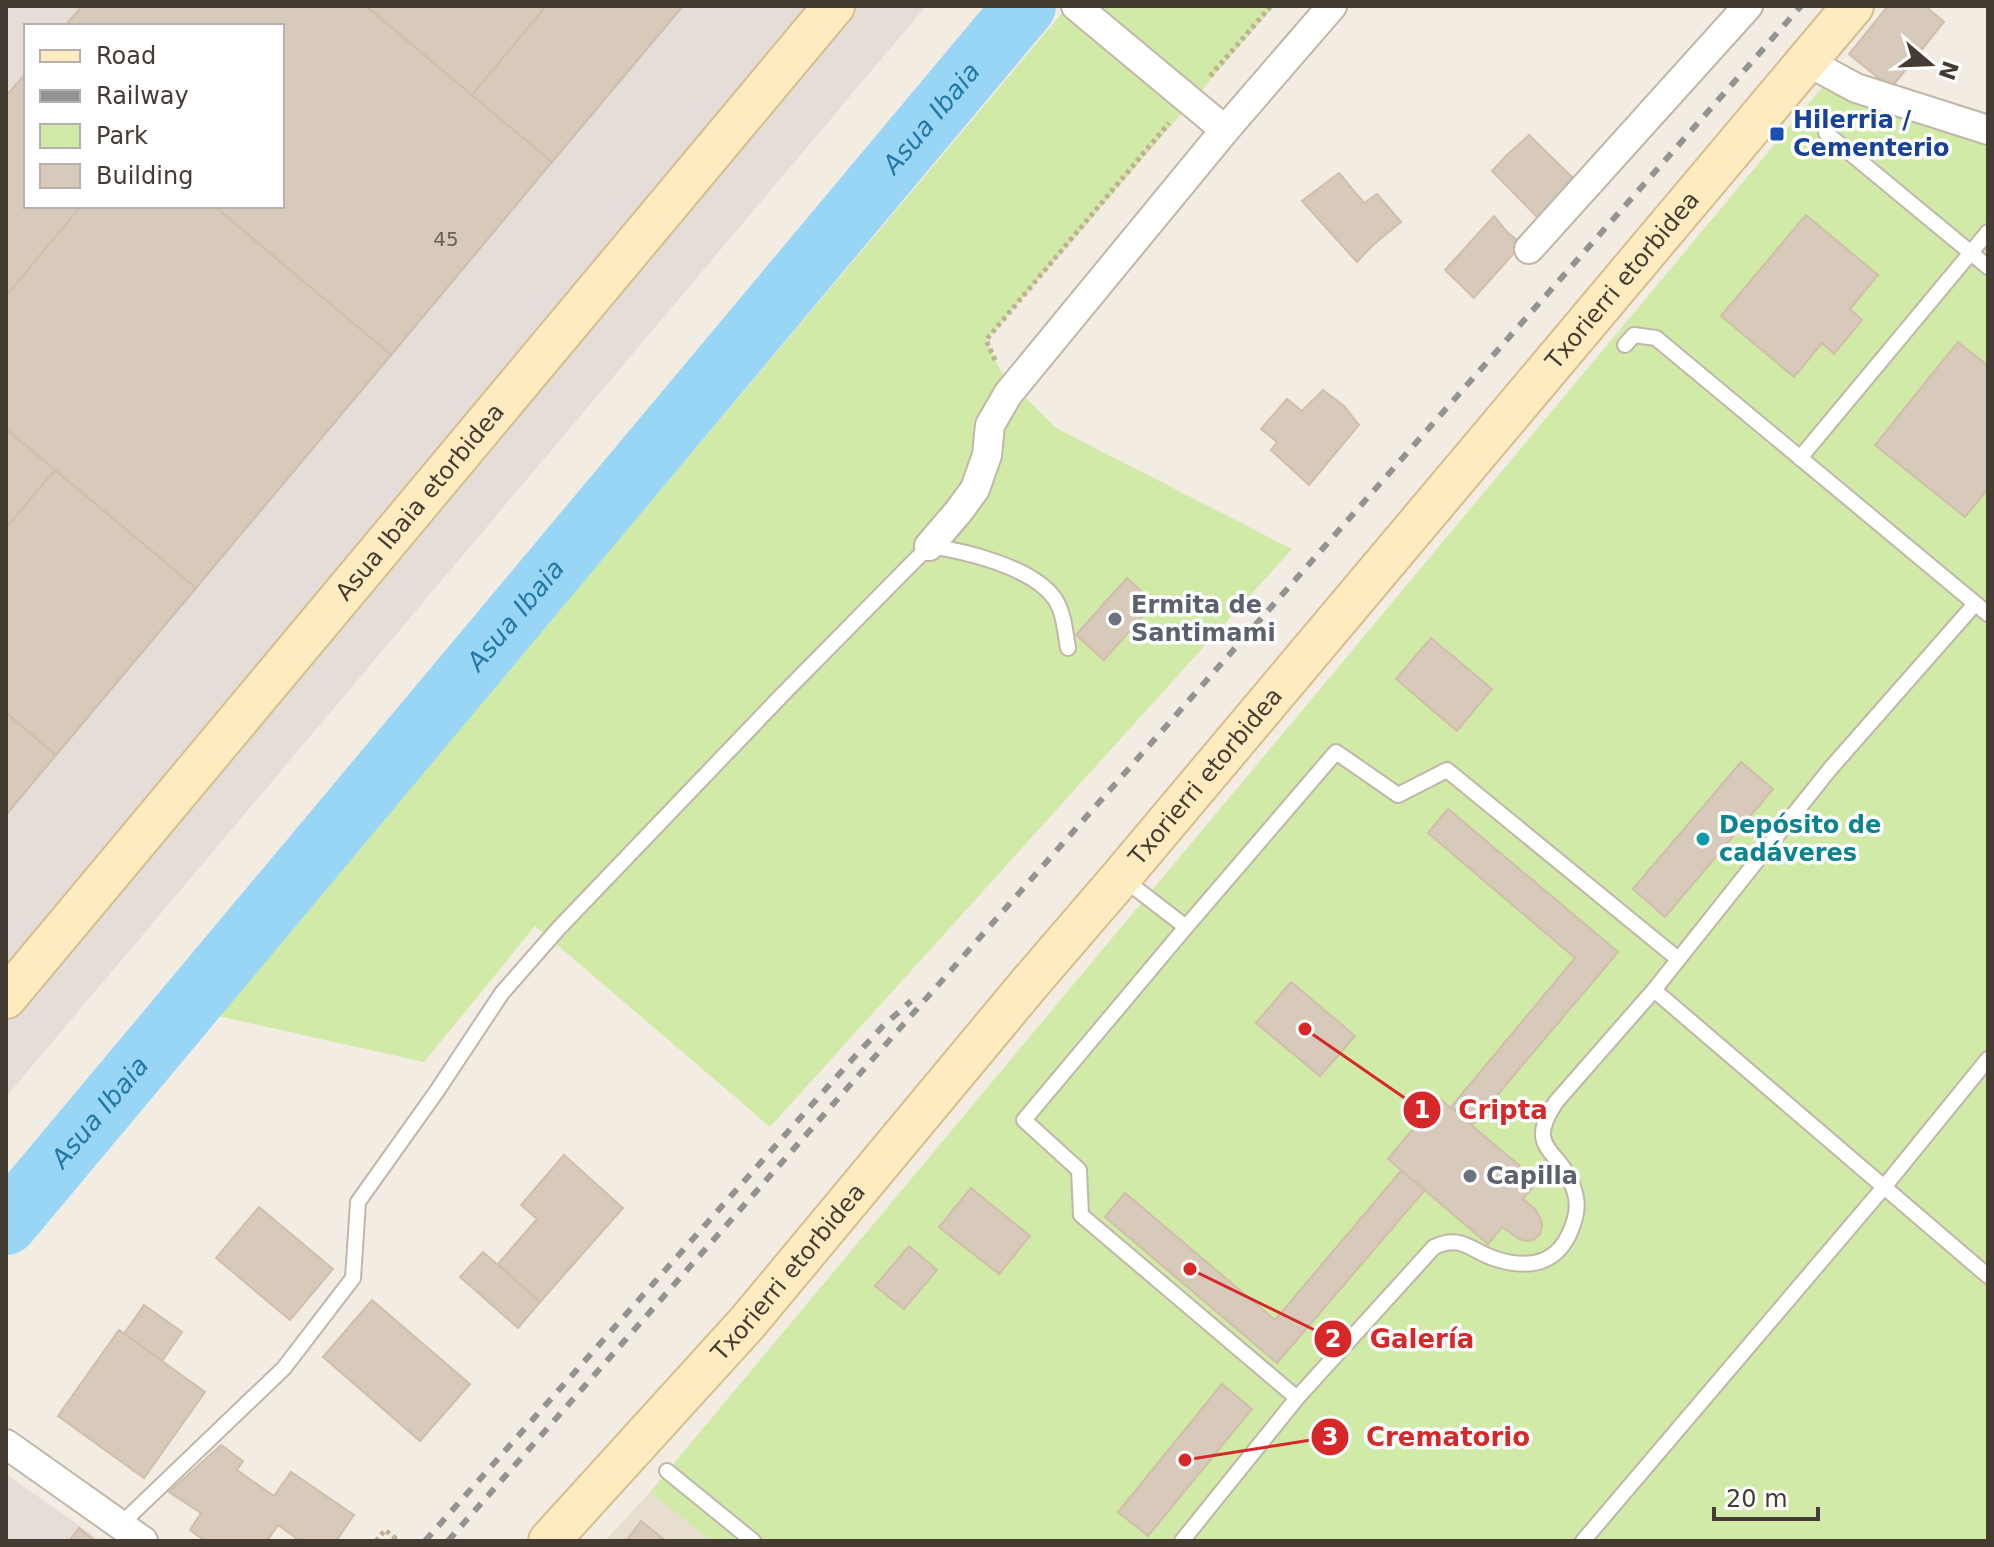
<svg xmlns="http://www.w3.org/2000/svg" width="1994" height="1547" viewBox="0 0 1994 1547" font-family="'DejaVu Sans',sans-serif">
<rect width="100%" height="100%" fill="#f2ece2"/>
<path fill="#e7ded0" d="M 650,1492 L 711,1541 L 605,1541 Z"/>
<g fill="#e4ddd8" fill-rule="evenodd">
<path d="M 6,6 L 926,6 L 6,1097 ZM 26,26 L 282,26 L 282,206 L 26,206 Z"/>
<path d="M 6,1474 L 101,1541 L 6,1541 Z"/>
</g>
<g fill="#d1eaa7">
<path d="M 1068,6 L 1274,6 L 986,341 L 1003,375 L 1056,428 L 1292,549 L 770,1127 L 535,926 L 424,1062 L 218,1016 Z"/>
<path d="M 1824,85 L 1988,143 L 1988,1541 L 711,1541 L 650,1492 Z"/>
</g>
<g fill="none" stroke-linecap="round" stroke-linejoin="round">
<path stroke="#99d6f5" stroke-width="62" id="s1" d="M 6,1224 L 1025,6"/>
</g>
<g fill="#d8caba" stroke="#d0beaa" stroke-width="2">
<path d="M 82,6 L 366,6 L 552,162 L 391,355 L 214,206 L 282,206 L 282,26 L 65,26 Z"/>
<path d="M 366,6 L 546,6 L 472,95 Z"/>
<path d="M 546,6 L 683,6 L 552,162 L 472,95 Z"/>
<path d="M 1888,6 L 1925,6 L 1944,22 L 1891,88 L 1849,54 Z"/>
<path d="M 26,73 L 26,206 L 81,206 L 6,296 L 6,96 Z"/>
<path d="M 1529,135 L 1576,181 L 1542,222 L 1492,171 L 1507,155 Z"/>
<path d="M 1339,173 L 1364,203 L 1377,194 L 1401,222 L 1372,246 L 1357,262 L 1302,201 Z"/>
<path d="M 81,206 L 214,206 L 391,355 L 196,588 L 6,429 L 6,296 Z"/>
<path d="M 1806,215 L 1878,275 L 1850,309 L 1862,320 L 1834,354 L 1822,343 L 1794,377 L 1721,316 Z"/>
<path d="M 1494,216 L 1507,232 L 1522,244 L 1474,298 L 1445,270 Z"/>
<path d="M 1958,342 L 1988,366 L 1988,489 L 1965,517 L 1875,445 Z"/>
<path d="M 1323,390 L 1344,406 L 1359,425 L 1309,485 L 1271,450 L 1277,442 L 1261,429 L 1287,399 L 1302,411 Z"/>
<path d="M 6,429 L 55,470 L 6,528 Z"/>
<path d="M 55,470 L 196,588 L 56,755 L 6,713 L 6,528 Z"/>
<path d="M 1127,578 L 1154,603 L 1104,660 L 1076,635 Z"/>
<path d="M 1431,638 L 1492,689 L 1457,731 L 1396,679 Z"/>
<path d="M 6,713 L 56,755 L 6,815 Z"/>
<path d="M 1741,762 L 1773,789 L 1665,917 L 1633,889 Z"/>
<path d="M 1448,809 L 1618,952 L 1472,1125 L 1451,1107 L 1575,958 L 1428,833 Z"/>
<path d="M 1291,982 L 1355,1036 L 1320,1076 L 1256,1023 Z"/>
<path d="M 1439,1098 L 1538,1181 L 1523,1199 L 1535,1209 L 1541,1219 L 1542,1226 L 1540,1234 L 1533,1240 L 1526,1241 L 1519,1239 L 1502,1227 L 1488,1244 L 1388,1159 Z"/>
<path d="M 564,1155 L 623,1208 L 540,1302 L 498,1264 L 537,1219 L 521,1205 Z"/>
<path d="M 1401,1171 L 1425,1190 L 1277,1363 L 1105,1217 L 1125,1193 L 1275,1320 Z"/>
<path d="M 971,1188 L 1030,1236 L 999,1274 L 939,1227 Z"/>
<path d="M 259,1207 L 333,1269 L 290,1320 L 216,1258 Z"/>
<path d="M 909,1246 L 937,1270 L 904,1309 L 875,1286 Z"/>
<path d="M 483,1252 L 540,1302 L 518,1328 L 460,1277 Z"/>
<path d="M 372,1300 L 470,1384 L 420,1441 L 323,1357 Z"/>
<path d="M 144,1305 L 182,1332 L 162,1361 L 124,1334 Z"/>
<path d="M 119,1330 L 205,1392 L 144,1478 L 58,1416 Z"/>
<path d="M 1222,1384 L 1252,1409 L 1148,1536 L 1118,1512 Z"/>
<path d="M 221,1445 L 243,1461 L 237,1470 L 274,1496 L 291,1472 L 354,1515 L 336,1541 L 300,1541 L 278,1525 L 267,1541 L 205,1541 L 190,1530 L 201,1513 L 169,1492 Z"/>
<path d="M 641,1521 L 666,1541 L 626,1541 Z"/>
<path d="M 79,1528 L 95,1541 L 69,1541 Z"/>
</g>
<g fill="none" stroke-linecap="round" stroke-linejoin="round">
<defs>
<g id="lane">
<path d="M 1826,133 L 1988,267"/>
<path d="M 1625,345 L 1634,335 L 1656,338 L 1988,614"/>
<path d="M 1800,458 L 1988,232"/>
<path d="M 1121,877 L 1186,927"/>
<path d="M 1654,990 L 1988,1276"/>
<path d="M 1297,1398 L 1081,1215 L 1079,1170 L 1024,1120 L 1186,927 L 1336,752 L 1398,795 L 1447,770 L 1678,959"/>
<path d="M 667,1471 L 753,1541"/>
<path d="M 120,1525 L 284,1368 L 353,1278 L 358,1202 L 437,1091 L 502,993 L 559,928 L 784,693 L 929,546 C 965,551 1033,567 1055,599 C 1064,613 1065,631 1068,648"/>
<path d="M 1182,1541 L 1297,1398 L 1434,1247 C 1463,1234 1470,1251 1496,1259 C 1537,1272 1564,1259 1575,1218 C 1581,1197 1571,1178 1559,1162 C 1552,1154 1544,1146 1543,1136 C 1542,1124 1550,1112 1556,1102 L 1654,990 L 1830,769 L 1975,604"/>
<path d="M 1583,1541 L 1884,1187 L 1988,1059"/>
</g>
<g id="street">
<path d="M 1076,6 L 1225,130"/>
<path d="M 1808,62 L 1856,88 L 1988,130"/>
<path d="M 1529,249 L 1748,6"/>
<path d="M 929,546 L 959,511 L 975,489 L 987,455 L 990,425 L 1008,394 L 1225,130 L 1332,6"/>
<path d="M 6,1444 L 143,1541"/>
</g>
<g id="secondary">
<path id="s2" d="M 6,998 L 834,6"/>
<path id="s3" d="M 549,1541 L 748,1322 L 1029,984 L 1121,877 L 1853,6"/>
</g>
</defs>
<use href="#lane" stroke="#c1b6a7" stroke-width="18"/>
<use href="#street" stroke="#c1b6a7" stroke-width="32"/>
<use href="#secondary" stroke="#d5be8e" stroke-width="44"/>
<g stroke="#c1ae95" stroke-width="5" stroke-dasharray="4 4" stroke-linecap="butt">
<path d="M 1210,76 L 1271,6"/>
<path d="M 995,360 L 986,340 L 1169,123"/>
<path d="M 376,1541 L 385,1530 L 395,1538 L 393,1541"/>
</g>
<use href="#lane" stroke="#fff" stroke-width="14"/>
<use href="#street" stroke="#fff" stroke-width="28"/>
<use href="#secondary" stroke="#ffebc0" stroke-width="40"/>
<g stroke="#939393" stroke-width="6" stroke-dasharray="10 10" stroke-linecap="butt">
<path d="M 425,1541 L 848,1064 L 882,1027 L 911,1001"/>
<path d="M 448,1541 L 1801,6"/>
</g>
</g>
<rect fill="#1a4fb4" stroke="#fff" stroke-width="3" x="1769" y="126" width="16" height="16" rx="4"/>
<g fill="#6b7280" stroke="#fff" stroke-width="3">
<circle cx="1115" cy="619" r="8"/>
<circle cx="1470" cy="1176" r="8"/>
</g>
<circle fill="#0f9aa8" stroke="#fff" stroke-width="3" cx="1703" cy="839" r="8"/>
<g text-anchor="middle" stroke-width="7" stroke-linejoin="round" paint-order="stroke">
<g font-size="20" fill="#696054">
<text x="446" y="246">45</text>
</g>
<g font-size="24" font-weight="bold" fill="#164399" stroke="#fff" text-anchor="start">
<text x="1793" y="128">Hilerria /<tspan x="1793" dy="28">Cementerio</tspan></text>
</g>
<g font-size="24" fill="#443c32" stroke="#fff">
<text dy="8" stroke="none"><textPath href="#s3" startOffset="1656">Txorierri etorbidea</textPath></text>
<text dy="8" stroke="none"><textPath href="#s2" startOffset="646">Asua Ibaia etorbidea</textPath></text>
<text dy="8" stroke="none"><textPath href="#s3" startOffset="1008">Txorierri etorbidea</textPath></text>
<text dy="8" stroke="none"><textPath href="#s3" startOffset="360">Txorierri etorbidea</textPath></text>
</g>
<g font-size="24" font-weight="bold" fill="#5b616d" stroke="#fff" text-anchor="start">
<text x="1131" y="613">Ermita de<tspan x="1131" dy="28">Santimami</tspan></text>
<text x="1486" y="1184">Capilla</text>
</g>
<g font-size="24" font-weight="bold" fill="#0d838f" stroke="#fff" text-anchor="start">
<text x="1719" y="833">Depósito de<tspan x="1719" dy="28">cadáveres</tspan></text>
</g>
<g font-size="26" font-style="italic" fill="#2478a6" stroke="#fff">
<text dy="9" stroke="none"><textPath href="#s1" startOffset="1442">Asua Ibaia</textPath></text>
<text dy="9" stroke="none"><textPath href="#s1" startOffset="794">Asua Ibaia</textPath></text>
<text dy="9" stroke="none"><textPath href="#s1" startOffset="146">Asua Ibaia</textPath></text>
</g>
</g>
<path fill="none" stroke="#d62828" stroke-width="3" d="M1305 1029L1422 1110M1190 1269L1333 1339M1185 1460L1330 1437"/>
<g fill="#d62828" stroke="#fff" stroke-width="3">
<circle cx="1305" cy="1029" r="8"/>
<circle cx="1190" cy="1269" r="8"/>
<circle cx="1185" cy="1460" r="8"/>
<circle cx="1422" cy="1110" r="20"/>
<circle cx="1333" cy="1339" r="20"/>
<circle cx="1330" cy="1437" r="20"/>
</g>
<g font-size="24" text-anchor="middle" font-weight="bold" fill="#fff">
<text x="1422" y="1118">1</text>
<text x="1333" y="1347">2</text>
<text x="1330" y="1445">3</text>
</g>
<g font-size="26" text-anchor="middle" font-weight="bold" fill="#d62828" stroke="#fff" stroke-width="7" stroke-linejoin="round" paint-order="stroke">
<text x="1503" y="1119">Cripta</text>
<text x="1422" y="1348">Galería</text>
<text x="1448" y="1446">Crematorio</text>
</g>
<rect width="1994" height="1547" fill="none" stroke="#443c32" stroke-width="16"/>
<rect x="24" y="24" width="260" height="184" fill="#ffffff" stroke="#b4b1ad" stroke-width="2"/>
<rect x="40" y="50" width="40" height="12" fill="#ffebc0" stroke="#b4b1ad" stroke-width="2"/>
<text x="96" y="64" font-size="24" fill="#443c32">Road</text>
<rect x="40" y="90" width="40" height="12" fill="#939393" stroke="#b4b1ad" stroke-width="2"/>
<text x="96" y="104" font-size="24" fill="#443c32">Railway</text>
<rect x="40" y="124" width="40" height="24" fill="#d1eaa7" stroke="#b4b1ad" stroke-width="2"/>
<text x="96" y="144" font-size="24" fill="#443c32">Park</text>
<rect x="40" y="164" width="40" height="24" fill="#d8caba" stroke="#b4b1ad" stroke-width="2"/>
<text x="96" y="184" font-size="24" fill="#443c32">Building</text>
<g transform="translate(1930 64) rotate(109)" stroke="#ffffff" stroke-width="6" paint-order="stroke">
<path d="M0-6L14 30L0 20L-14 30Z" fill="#443c32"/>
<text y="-12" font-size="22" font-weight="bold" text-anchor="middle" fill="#443c32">N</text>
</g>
<path d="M1714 1507v12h104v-12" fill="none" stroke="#443c32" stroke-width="4"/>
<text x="1726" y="1507" font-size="24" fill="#443c32" stroke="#ffffff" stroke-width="6" paint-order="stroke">20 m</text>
</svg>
